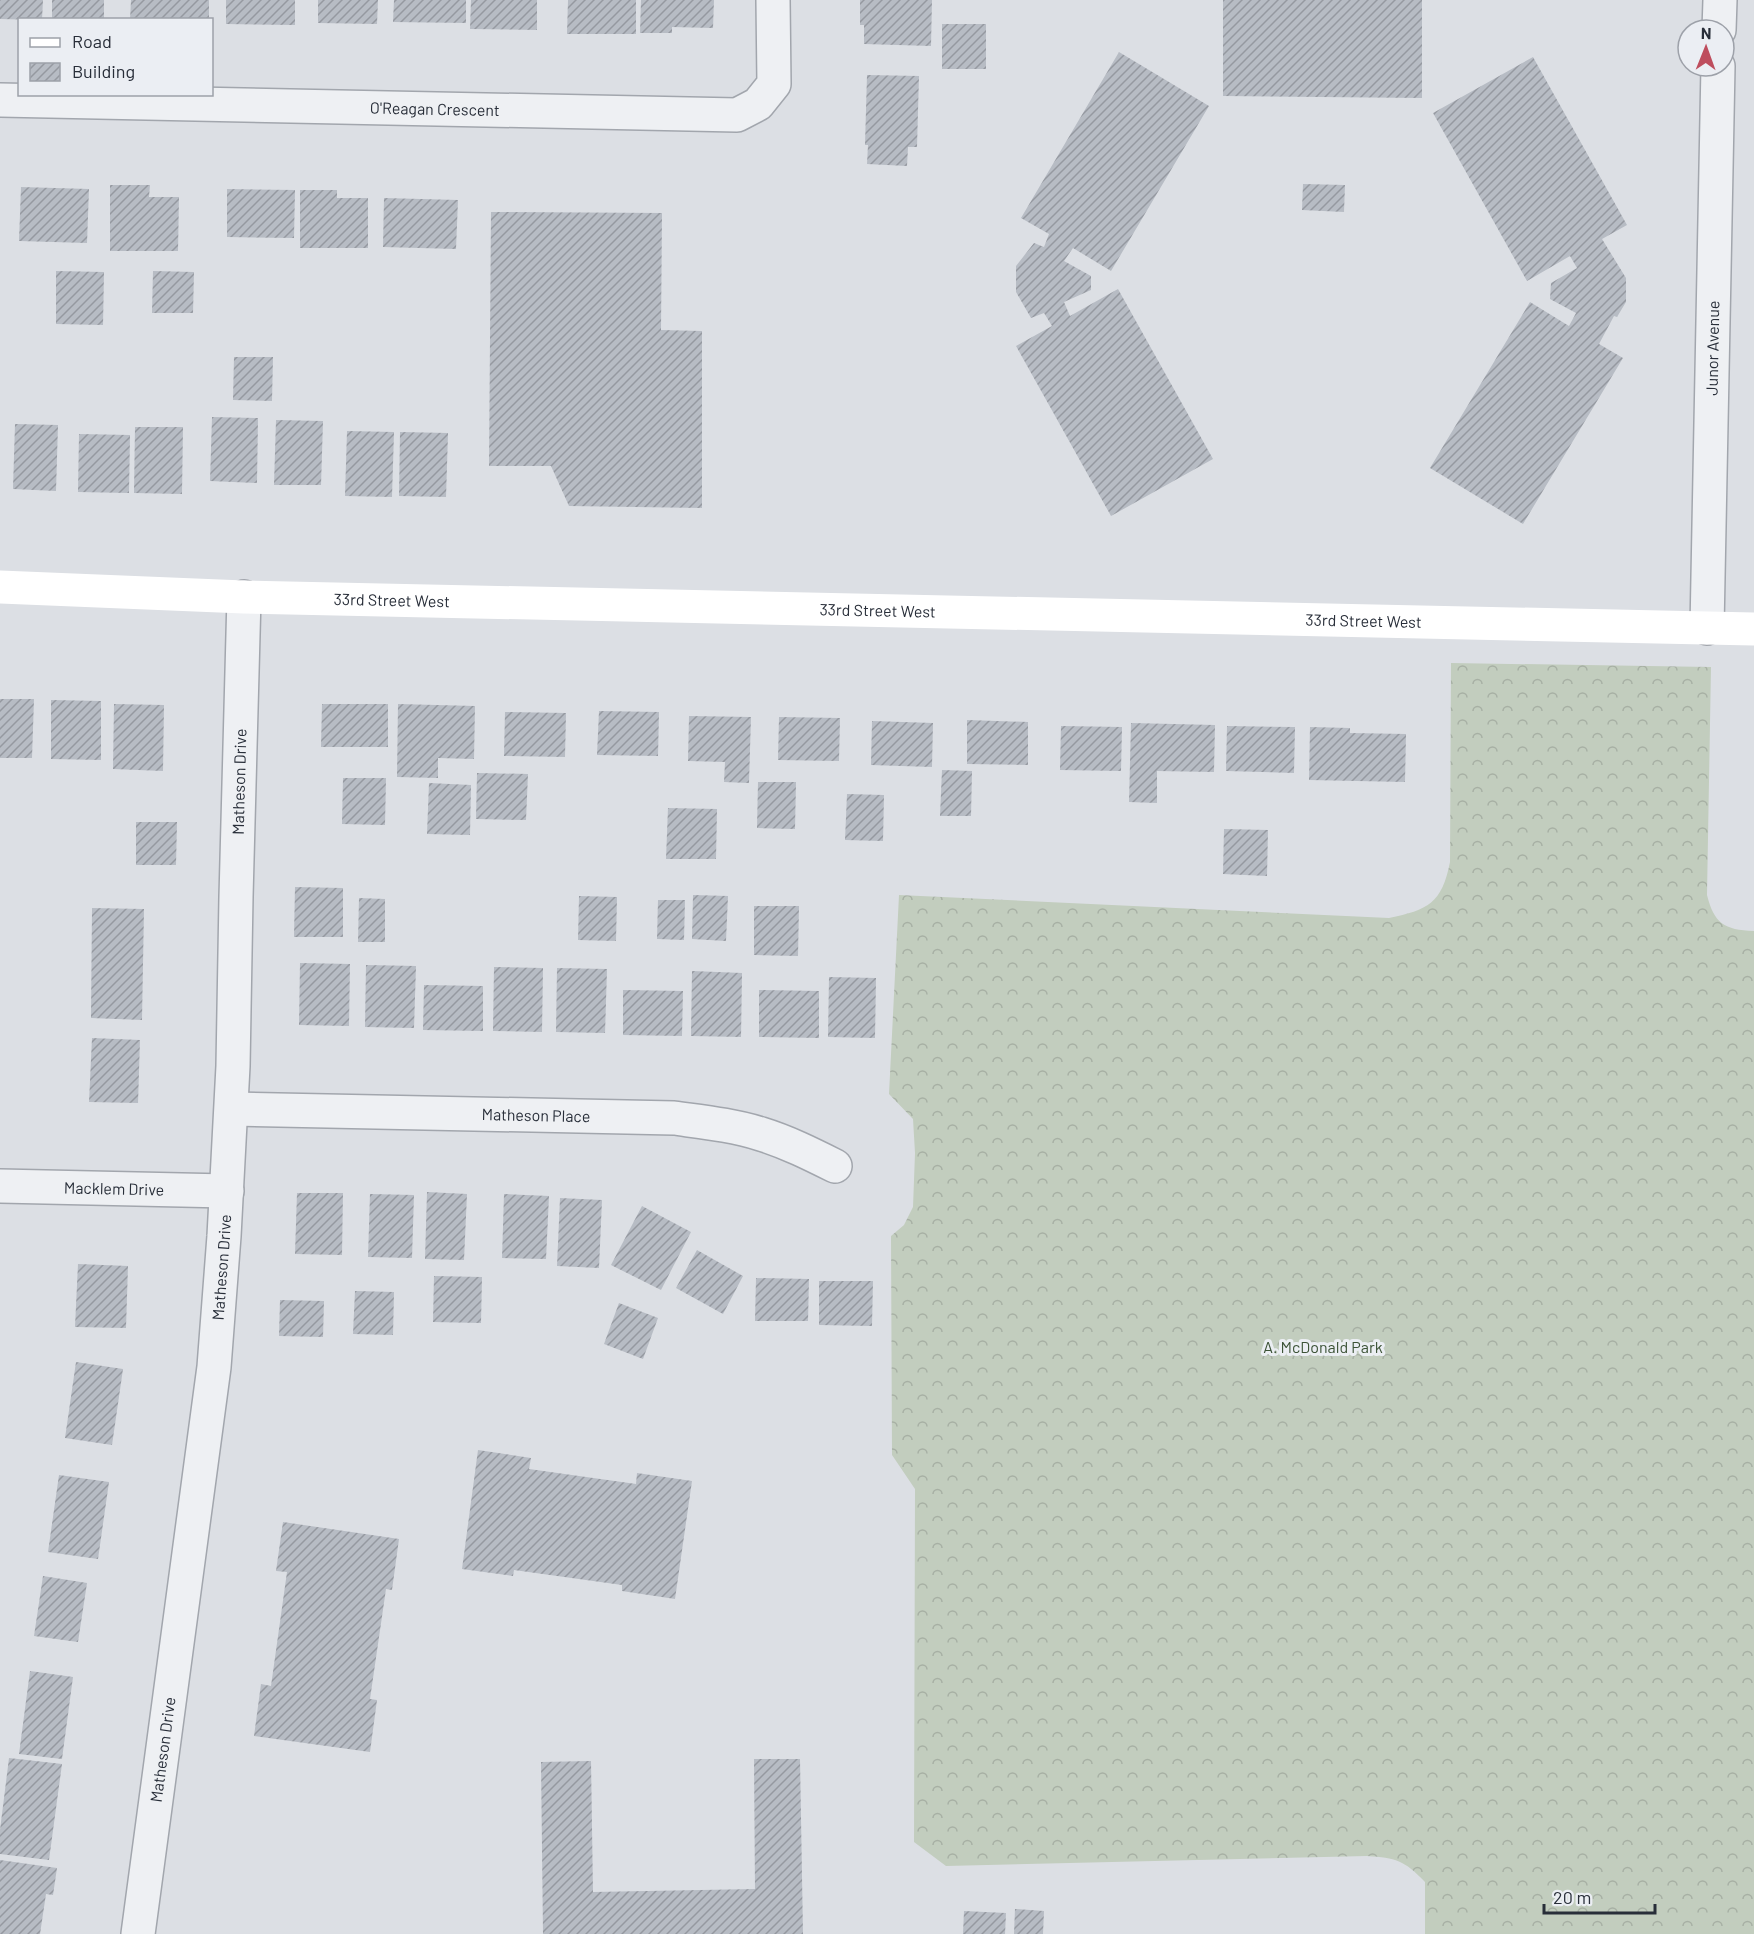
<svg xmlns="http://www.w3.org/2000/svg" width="1754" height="1934" viewBox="0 0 1754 1934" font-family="Barlow,sans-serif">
<defs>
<pattern id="forest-crowns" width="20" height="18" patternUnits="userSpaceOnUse" patternTransform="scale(1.5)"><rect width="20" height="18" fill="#c2cdbe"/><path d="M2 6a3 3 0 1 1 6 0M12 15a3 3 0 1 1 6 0" fill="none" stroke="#a7b0a4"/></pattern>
<pattern id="building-hatch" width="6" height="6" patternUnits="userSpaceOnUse" patternTransform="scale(1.5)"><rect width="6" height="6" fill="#b7bcc4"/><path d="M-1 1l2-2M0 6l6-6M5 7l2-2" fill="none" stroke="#9599a0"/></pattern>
</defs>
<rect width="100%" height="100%" fill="#dcdfe4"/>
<path fill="url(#forest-crowns)" d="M 1451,663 L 1711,667 L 1707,895 C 1714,923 1724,930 1754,931 L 1754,1934 L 1425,1934 L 1425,1882 C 1404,1860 1396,1858 1367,1856 L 946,1866 L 914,1842 L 915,1489 L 892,1455 L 891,1236 L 904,1225 L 913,1207 L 915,1153 L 913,1119 L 889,1094 L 899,895 L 1389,918 C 1428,910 1442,903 1450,862 Z"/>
<g fill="url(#building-hatch)">
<path d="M 0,0 L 43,0 L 42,20 L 0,19 Z"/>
<rect x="52" y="0" width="52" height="20"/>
<path d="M 131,0 L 209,0 L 209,20 L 130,20 Z"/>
<path d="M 226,0 L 295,0 L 295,25 L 226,24 Z"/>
<path d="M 318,0 L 378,0 L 377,24 L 318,23 Z"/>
<path d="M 394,0 L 466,0 L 466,23 L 393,22 Z"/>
<path d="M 471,0 L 537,0 L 537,30 L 470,29 Z"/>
<path d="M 568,0 L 636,0 L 636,34 L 567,34 Z"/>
<path d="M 641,0 L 714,0 L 713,28 L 672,27 L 672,33 L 640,33 Z"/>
<path d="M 860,0 L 932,0 L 931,46 L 864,44 L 864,25 L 860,25 Z"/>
<path d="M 1223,0 L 1422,0 L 1422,98 L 1223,96 Z"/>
<rect x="942" y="24" width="44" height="45"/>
<path d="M 1119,52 L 1209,106 L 1111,271 L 1073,248 L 1064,261 L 1091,276 L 1091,290 L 1064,302 L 1070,316 L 1118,289 L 1213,459 L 1111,516 L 1016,346 L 1052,326 L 1044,313 L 1031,318 L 1016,292 L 1016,266 L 1034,243 L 1044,247 L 1049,234 L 1021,218 Z"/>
<path d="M 1533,57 L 1627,225 L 1602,239 L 1626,278 L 1626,302 L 1617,317 L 1614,316 L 1599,344 L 1623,358 L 1523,524 L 1430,468 L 1530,302 L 1569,326 L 1576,313 L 1550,299 L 1551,283 L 1577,268 L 1570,256 L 1527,281 L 1433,113 Z"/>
<path d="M 867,75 L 919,76 L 917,147 L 908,147 L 907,166 L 867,164 L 868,145 L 865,145 Z"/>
<path d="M 1303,184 L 1345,185 L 1344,212 L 1302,210 Z"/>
<path d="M 110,185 L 150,185 L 149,197 L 179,197 L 178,251 L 110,251 Z"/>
<path d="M 21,187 L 89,189 L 87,243 L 19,241 Z"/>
<path d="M 227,189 L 295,190 L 294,238 L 227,237 Z"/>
<path d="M 300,190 L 337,190 L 337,198 L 368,198 L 368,248 L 300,248 Z"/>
<path d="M 384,198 L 458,200 L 456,249 L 383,247 Z"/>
<path d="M 491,212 L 662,213 L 661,330 L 702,331 L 702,508 L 569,506 L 551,466 L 489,466 Z"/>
<path d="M 56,271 L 104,272 L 103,325 L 56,324 Z"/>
<path d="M 153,271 L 194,272 L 193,313 L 152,313 Z"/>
<path d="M 234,357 L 273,357 L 272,401 L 233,400 Z"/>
<path d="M 212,417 L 258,418 L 257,483 L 210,481 Z"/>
<path d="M 276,420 L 323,421 L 321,485 L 274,485 Z"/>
<path d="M 15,424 L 58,425 L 56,491 L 13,489 Z"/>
<path d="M 135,427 L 183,427 L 182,494 L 134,493 Z"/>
<path d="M 347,431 L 394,432 L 392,497 L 345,496 Z"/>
<path d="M 400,432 L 448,433 L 446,497 L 399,496 Z"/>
<path d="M 79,434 L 130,435 L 129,493 L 78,492 Z"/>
<path d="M 0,699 L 34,699 L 32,758 L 0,758 Z"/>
<path d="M 51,700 L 101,701 L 101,760 L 51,759 Z"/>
<path d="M 114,704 L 164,705 L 163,771 L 113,769 Z"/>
<path d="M 322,704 L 388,704 L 388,747 L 321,747 Z"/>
<path d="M 398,704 L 475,706 L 474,759 L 438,758 L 438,778 L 397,777 Z"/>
<path d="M 599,711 L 659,712 L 658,756 L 597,755 Z"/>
<path d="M 505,712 L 566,713 L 565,757 L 504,756 Z"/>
<path d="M 689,716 L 751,717 L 749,783 L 724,782 L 725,762 L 688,761 Z"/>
<path d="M 779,717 L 840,718 L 839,761 L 778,760 Z"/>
<path d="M 967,720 L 1028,722 L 1028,765 L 967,764 Z"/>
<path d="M 872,721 L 933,723 L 932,767 L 871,765 Z"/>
<path d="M 1131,723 L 1215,725 L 1214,772 L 1157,771 L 1157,803 L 1129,802 Z"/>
<path d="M 1061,726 L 1122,727 L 1121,771 L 1060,770 Z"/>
<path d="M 1227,726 L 1295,727 L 1294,773 L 1226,771 Z"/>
<path d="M 1310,727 L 1350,728 L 1350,733 L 1406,734 L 1405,782 L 1309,780 Z"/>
<path d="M 942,770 L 972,771 L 971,816 L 940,816 Z"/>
<path d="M 477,773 L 528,774 L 526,820 L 476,819 Z"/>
<path d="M 343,778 L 386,778 L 385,825 L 342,824 Z"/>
<path d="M 758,782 L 796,782 L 795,829 L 757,828 Z"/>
<path d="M 429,783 L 471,785 L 470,835 L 427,834 Z"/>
<path d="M 847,794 L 884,795 L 883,841 L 845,840 Z"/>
<path d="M 668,808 L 717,809 L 716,859 L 666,859 Z"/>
<path d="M 136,822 L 177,822 L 176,865 L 136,865 Z"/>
<path d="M 1224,829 L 1268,830 L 1267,876 L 1223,874 Z"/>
<path d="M 295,887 L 343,888 L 343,937 L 294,937 Z"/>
<path d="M 693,895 L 728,896 L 726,941 L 692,939 Z"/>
<path d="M 579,896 L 617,897 L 616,941 L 578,940 Z"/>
<path d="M 359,898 L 385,899 L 385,942 L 358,942 Z"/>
<path d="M 658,900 L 685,900 L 684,940 L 657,939 Z"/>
<path d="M 754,906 L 799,906 L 798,956 L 754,955 Z"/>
<path d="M 92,908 L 144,909 L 142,1020 L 91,1018 Z"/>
<path d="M 300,963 L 350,964 L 349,1026 L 299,1025 Z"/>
<path d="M 366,965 L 416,966 L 414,1028 L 365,1027 Z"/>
<path d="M 494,967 L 543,968 L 542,1032 L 493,1031 Z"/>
<path d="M 557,968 L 607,969 L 605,1033 L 556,1032 Z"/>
<path d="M 692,971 L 742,973 L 741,1037 L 691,1036 Z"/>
<path d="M 829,977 L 876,978 L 875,1038 L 828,1037 Z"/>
<path d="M 424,985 L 483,986 L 483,1031 L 423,1030 Z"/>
<path d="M 623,990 L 683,991 L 682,1036 L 623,1035 Z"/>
<path d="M 759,990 L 819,991 L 819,1038 L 759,1037 Z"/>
<path d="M 92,1038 L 140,1040 L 138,1103 L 89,1102 Z"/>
<path d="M 427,1192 L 467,1194 L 464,1260 L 425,1259 Z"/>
<path d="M 297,1193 L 343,1193 L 342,1255 L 295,1254 Z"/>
<path d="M 370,1194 L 414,1195 L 412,1258 L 368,1257 Z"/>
<path d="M 504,1194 L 549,1196 L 546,1259 L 502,1258 Z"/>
<path d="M 560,1198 L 602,1200 L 599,1268 L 557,1266 Z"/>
<path d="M 642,1206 L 691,1232 L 661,1290 L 611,1265 Z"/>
<path d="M 697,1250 L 743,1276 L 723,1314 L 676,1288 Z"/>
<path d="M 78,1264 L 128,1266 L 126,1328 L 75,1327 Z"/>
<path d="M 434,1276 L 482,1277 L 481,1323 L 433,1322 Z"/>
<path d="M 756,1278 L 809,1279 L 808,1321 L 755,1321 Z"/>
<path d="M 819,1281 L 873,1281 L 872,1326 L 819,1325 Z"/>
<path d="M 355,1291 L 394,1292 L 393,1335 L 353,1334 Z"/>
<path d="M 280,1300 L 324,1301 L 323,1337 L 279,1336 Z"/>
<path d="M 619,1303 L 658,1318 L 643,1359 L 604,1344 Z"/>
<path d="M 76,1362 L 123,1369 L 112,1445 L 65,1438 Z"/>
<path d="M 478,1450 L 531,1458 L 529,1469 L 636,1484 L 637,1473 L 692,1481 L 675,1599 L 622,1591 L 622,1585 L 514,1570 L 513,1576 L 462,1569 Z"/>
<path d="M 59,1475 L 109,1482 L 98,1559 L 48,1552 Z"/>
<path d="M 283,1522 L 399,1539 L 392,1590 L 386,1589 L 370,1699 L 377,1700 L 370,1752 L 254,1736 L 261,1684 L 271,1686 L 287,1572 L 276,1571 Z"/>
<path d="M 43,1576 L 87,1583 L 78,1642 L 34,1636 Z"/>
<path d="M 30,1671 L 73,1677 L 62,1759 L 19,1754 Z"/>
<path d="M 9,1758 L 62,1764 L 49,1860 L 0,1854 L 0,1830 Z"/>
<path d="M 754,1759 L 800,1759 L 803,1934 L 543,1934 L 541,1762 L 591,1761 L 593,1892 L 755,1889 Z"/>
<path d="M 0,1860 L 57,1868 L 53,1895 L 46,1894 L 40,1934 L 0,1934 Z"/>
<path d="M 1015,1909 L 1044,1911 L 1043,1934 L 1014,1934 Z"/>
<path d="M 964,1911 L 1006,1913 L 1005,1934 L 963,1934 Z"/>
</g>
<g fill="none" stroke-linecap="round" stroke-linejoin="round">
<defs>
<g id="minor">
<path id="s1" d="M 0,100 L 737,115 L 758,104 L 774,84 L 773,0"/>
<path id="s2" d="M 232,1109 L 674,1118 C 703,1122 733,1125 761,1134 C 787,1142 811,1154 835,1166"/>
<path id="s3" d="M 0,1186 L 227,1191"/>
<path id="s4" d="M 138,1934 L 214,1367 L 224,1236 L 233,1066 L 236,897 L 244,597"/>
</g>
<g id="tertiary">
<path d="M 1719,30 L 1720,0"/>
<path id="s5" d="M 1707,628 L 1718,66"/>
</g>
</defs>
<use href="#minor" stroke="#a2a6ad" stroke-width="36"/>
<use href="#tertiary" stroke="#a2a6ad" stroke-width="36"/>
<use href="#minor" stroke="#eef0f3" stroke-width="33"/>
<use href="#tertiary" stroke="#eef0f3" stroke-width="33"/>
<path stroke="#fff" stroke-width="33" id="s6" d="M 0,587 L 244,597 L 1754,629"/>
</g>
<g text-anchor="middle" stroke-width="6" stroke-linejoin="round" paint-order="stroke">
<g font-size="16" fill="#282e39" stroke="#ebeef3">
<text dy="6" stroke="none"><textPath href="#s1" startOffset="435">O'Reagan Crescent</textPath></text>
<text dy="6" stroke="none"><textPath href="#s5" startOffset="280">Junor Avenue</textPath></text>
<text dy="6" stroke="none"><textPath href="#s6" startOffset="392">33rd Street West</textPath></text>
<text dy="6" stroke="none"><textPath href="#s6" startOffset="878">33rd Street West</textPath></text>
<text dy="6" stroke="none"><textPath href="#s6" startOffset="1364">33rd Street West</textPath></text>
<text dy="6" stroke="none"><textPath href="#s4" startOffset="1158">Matheson Drive</textPath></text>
<text dy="6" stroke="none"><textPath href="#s2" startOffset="304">Matheson Place</textPath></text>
<text dy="6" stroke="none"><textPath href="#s3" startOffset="114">Macklem Drive</textPath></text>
<text dy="6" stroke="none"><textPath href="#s4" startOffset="672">Matheson Drive</textPath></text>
<text dy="6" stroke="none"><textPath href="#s4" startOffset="186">Matheson Drive</textPath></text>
</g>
<g font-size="16" fill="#3c5337" stroke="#ebeef3">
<text x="1323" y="1353">A. McDonald Park</text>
</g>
</g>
<rect x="18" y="18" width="195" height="78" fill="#ebeef3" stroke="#9da1a9" stroke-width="1.5"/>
<rect x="30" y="38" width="30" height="9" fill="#ffffff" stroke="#9da1a9" stroke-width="1.5"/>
<text x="72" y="48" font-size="18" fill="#282e39">Road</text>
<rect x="30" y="63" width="30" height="18" fill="url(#building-hatch)" stroke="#9da1a9" stroke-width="1.5"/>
<text x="72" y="78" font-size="18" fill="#282e39">Building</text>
<g transform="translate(1706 48) rotate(1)"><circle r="28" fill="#ebeef3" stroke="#9da1a9" stroke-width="1.5"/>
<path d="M0-4.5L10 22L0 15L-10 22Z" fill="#be4d5d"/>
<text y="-9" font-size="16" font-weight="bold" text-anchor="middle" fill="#282e39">N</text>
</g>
<path d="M1544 1904v9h111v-9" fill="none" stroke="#282e39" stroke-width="3"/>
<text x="1553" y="1904" font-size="18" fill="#282e39" stroke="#ebeef3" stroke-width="4.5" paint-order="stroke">20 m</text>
</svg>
